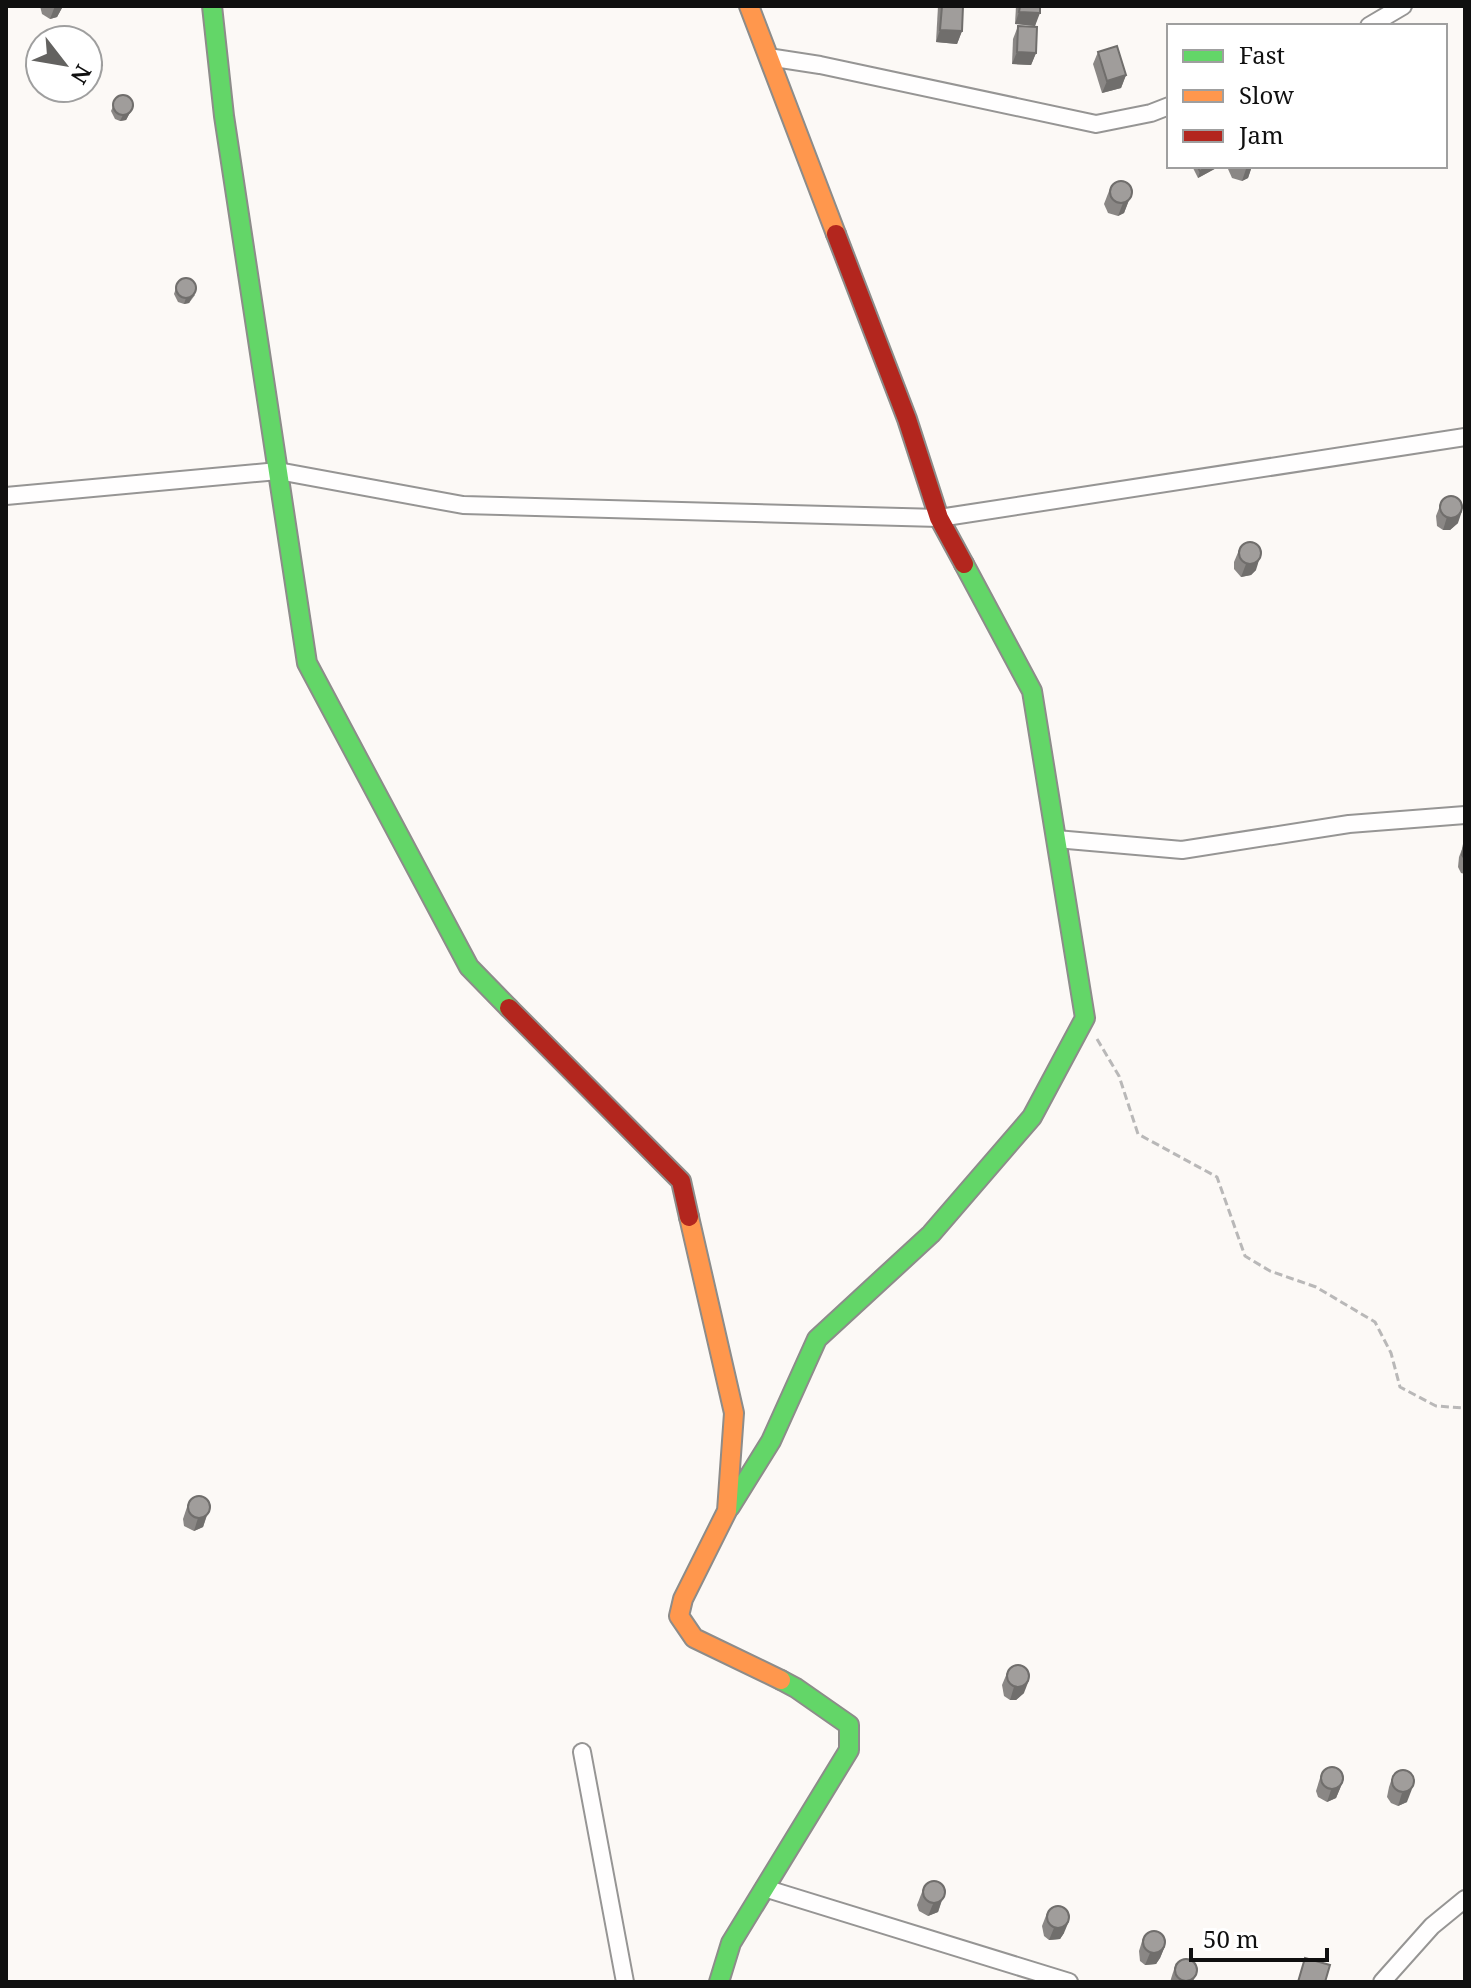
<svg xmlns="http://www.w3.org/2000/svg" width="1471" height="1988" viewBox="0 0 1471 1988" font-family="'Noto Serif',serif">
<rect width="100%" height="100%" fill="#fcf9f6"/>
<g fill="none" stroke-linecap="round" stroke-linejoin="round">
<defs>
<g id="street">
<path d="M 1369,26 L 1403,6"/>
<path d="M 768,57 L 820,65 L 1096,124 L 1151,113 L 1169,106"/>
<path d="M 6,496 L 278,471 L 463,505 L 939,518 L 1465,437"/>
<path d="M 1056,839 L 1182,850 L 1349,824 L 1465,815"/>
<path d="M 582,1752 L 625,1982"/>
<path d="M 764,1888 L 1069,1982"/>
<path d="M 1382,1982 L 1432,1926 L 1465,1899"/>
</g>
<g id="fast">
<path d="M 212,6 L 224,116 L 307,663 L 469,967 L 509,1008"/>
<path d="M 730,1507 L 771,1441 L 817,1339 L 931,1234 L 1032,1117 L 1085,1018 L 1032,691 L 964,564"/>
<path d="M 719,1982 L 731,1943 L 849,1750 L 849,1725 L 796,1688 L 781,1680"/>
</g>
<g id="slow">
<path d="M 749,6 L 836,234"/>
<path d="M 689,1217 L 734,1413 L 727,1511 L 683,1599 L 679,1616 L 694,1638 L 781,1680"/>
</g>
<g id="jam">
<path d="M 836,234 L 907,419 L 939,518 L 964,564"/>
<path d="M 509,1008 L 681,1181 L 689,1217"/>
</g>
</defs>
<use href="#street" stroke="#969594" stroke-width="20"/>
<use href="#fast" stroke="#8d8c8a" stroke-width="22"/>
<use href="#slow" stroke="#8d8c8a" stroke-width="22"/>
<use href="#jam" stroke="#8d8c8a" stroke-width="22"/>
<path stroke="#b9b8b8" stroke-width="3" stroke-dasharray="8 4" stroke-linecap="butt" d="M 1097,1039 L 1119,1076 L 1138,1134 L 1217,1177 L 1245,1256 L 1270,1271 L 1316,1287 L 1375,1322 L 1391,1353 L 1400,1387 L 1436,1406 L 1465,1408"/>
<use href="#street" stroke="#fffefe" stroke-width="16"/>
<use href="#fast" stroke="#63d668" stroke-width="18"/>
<use href="#slow" stroke="#ff974d" stroke-width="18"/>
<use href="#jam" stroke="#b3261e" stroke-width="18"/>
</g>
<g fill="#8a8785">
<path d="M 40,6 L 63,6 L 57,17 L 50,19 L 42,14 Z"/>
<path d="M 938,6 L 963,6 L 962,31 L 957,44 L 936,42 Z"/>
<path d="M 1016,6 L 1040,6 L 1035,26 L 1015,24 Z"/>
<path d="M 1018,26 L 1036,53 L 1031,65 L 1012,64 L 1013,39 Z"/>
<path d="M 1098,52 L 1126,75 L 1121,88 L 1102,93 L 1093,64 Z"/>
<path d="M 117,97 L 134,105 L 126,120 L 120,121 L 115,119 L 111,111 Z"/>
<path d="M 1192,166 L 1220,166 L 1198,178 Z"/>
<path d="M 1229,166 L 1252,166 L 1248,178 L 1242,181 L 1232,178 L 1228,169 Z"/>
<path d="M 1109,191 L 1132,192 L 1124,213 L 1118,216 L 1108,213 L 1104,204 Z"/>
<path d="M 178,282 L 195,295 L 189,303 L 184,304 L 178,302 L 174,294 Z"/>
<path d="M 1441,503 L 1458,523 L 1450,530 L 1443,530 L 1437,526 L 1436,516 Z"/>
<path d="M 1239,550 L 1256,570 L 1251,575 L 1241,577 L 1234,569 L 1234,562 Z"/>
<path d="M 1464,844 L 1465,844 L 1465,874 L 1461,873 L 1458,867 L 1459,857 Z"/>
<path d="M 187,1507 L 210,1507 L 203,1527 L 194,1531 L 184,1526 L 183,1519 Z"/>
<path d="M 1007,1673 L 1024,1693 L 1016,1700 L 1010,1700 L 1004,1696 L 1002,1685 Z"/>
<path d="M 1393,1775 L 1407,1802 L 1398,1806 L 1391,1803 L 1387,1797 L 1389,1787 Z"/>
<path d="M 1320,1778 L 1344,1779 L 1336,1798 L 1327,1802 L 1318,1797 L 1316,1791 Z"/>
<path d="M 922,1892 L 945,1892 L 938,1912 L 928,1916 L 919,1911 L 917,1905 Z"/>
<path d="M 1047,1913 L 1064,1933 L 1060,1939 L 1049,1940 L 1044,1936 L 1042,1926 Z"/>
<path d="M 1143,1938 L 1165,1946 L 1160,1958 L 1156,1964 L 1145,1965 L 1140,1961 L 1139,1951 Z"/>
<path d="M 1176,1963 L 1197,1971 L 1193,1982 L 1170,1982 Z"/>
</g>
<g fill="#706e6c">
<path d="M 55,6 L 63,6 L 57,17 L 50,19 Z"/>
<path d="M 1019,12 L 1040,13 L 1035,26 L 1015,24 Z"/>
<path d="M 940,30 L 962,31 L 957,44 L 936,42 Z"/>
<path d="M 1017,52 L 1036,53 L 1031,65 L 1012,64 Z"/>
<path d="M 102,65 L 95,79 L 89,81 L 91,74 Z"/>
<path d="M 1126,75 L 1121,88 L 1102,93 L 1107,81 Z"/>
<path d="M 134,105 L 126,120 L 120,121 L 123,115 Z"/>
<path d="M 1210,166 L 1220,166 L 1198,178 L 1200,171 Z"/>
<path d="M 1251,166 L 1252,166 L 1248,178 L 1242,181 L 1246,169 Z"/>
<path d="M 1129,200 L 1124,213 L 1118,216 L 1123,203 Z"/>
<path d="M 197,288 L 189,303 L 184,304 L 186,298 Z"/>
<path d="M 1462,511 L 1458,523 L 1450,530 L 1443,530 L 1447,517 Z"/>
<path d="M 1260,557 L 1256,570 L 1251,575 L 1241,577 L 1246,564 Z"/>
<path d="M 207,1514 L 203,1527 L 194,1531 L 198,1518 Z"/>
<path d="M 1029,1680 L 1024,1693 L 1016,1700 L 1010,1700 L 1014,1687 Z"/>
<path d="M 1341,1786 L 1336,1798 L 1327,1802 L 1331,1790 Z"/>
<path d="M 1412,1789 L 1407,1802 L 1398,1806 L 1402,1793 Z"/>
<path d="M 942,1899 L 938,1912 L 928,1916 L 933,1904 Z"/>
<path d="M 1069,1921 L 1064,1933 L 1060,1939 L 1049,1940 L 1054,1928 Z"/>
<path d="M 1165,1946 L 1160,1958 L 1156,1964 L 1145,1965 L 1150,1953 Z"/>
</g>
<g fill="#a09d9b" stroke="#706e6c" stroke-width="2">
<path d="M 942,6 L 963,6 L 962,31 L 940,30 Z"/>
<path d="M 1020,6 L 1040,6 L 1040,13 L 1019,12 Z"/>
<path d="M 1018,26 L 1037,27 L 1036,53 L 1017,52 Z"/>
<path d="M 1117,46 L 1126,75 L 1107,81 L 1098,52 Z"/>
<path d="M 91,54 L 100,58 L 102,65 L 97,73 L 91,74 L 88,73 L 88,55 Z"/>
<circle cx="123" cy="105" r="10"/>
<path d="M 1197,166 L 1210,166 L 1200,171 Z"/>
<circle cx="1121" cy="192" r="11"/>
<circle cx="186" cy="288" r="10"/>
<circle cx="1451" cy="507" r="11"/>
<circle cx="1250" cy="553" r="11"/>
<path d="M 1464,844 L 1465,844 L 1465,859 L 1462,855 Z"/>
<circle cx="199" cy="1507" r="11"/>
<circle cx="1018" cy="1676" r="11"/>
<circle cx="1332" cy="1778" r="11"/>
<circle cx="1403" cy="1781" r="11"/>
<circle cx="934" cy="1892" r="11"/>
<circle cx="1058" cy="1917" r="11"/>
<circle cx="1154" cy="1942" r="11"/>
<path d="M 1305,1958 L 1330,1965 L 1325,1982 L 1298,1982 Z"/>
<circle cx="1186" cy="1970" r="11"/>
</g>
<rect width="1471" height="1988" fill="none" stroke="#101010" stroke-width="16"/>
<rect x="1167" y="24" width="280" height="144" fill="#ffffff" stroke="#9f9f9f" stroke-width="2"/>
<rect x="1183" y="50" width="40" height="12" fill="#63d668" stroke="#9f9f9f" stroke-width="2"/>
<text x="1239" y="64" font-size="24" fill="#101010">Fast</text>
<rect x="1183" y="90" width="40" height="12" fill="#ff974d" stroke="#9f9f9f" stroke-width="2"/>
<text x="1239" y="104" font-size="24" fill="#101010">Slow</text>
<rect x="1183" y="130" width="40" height="12" fill="#b3261e" stroke="#9f9f9f" stroke-width="2"/>
<text x="1239" y="144" font-size="24" fill="#101010">Jam</text>
<g transform="translate(64 64) rotate(121)"><circle r="38" fill="#ffffff" stroke="#9f9f9f" stroke-width="2"/>
<path d="M0-6L14 30L0 20L-14 30Z" fill="#636260"/>
<text y="-12" font-size="22" font-weight="bold" text-anchor="middle" fill="#101010">N</text>
</g>
<path d="M1191 1948v12h136v-12" fill="none" stroke="#101010" stroke-width="4"/>
<text x="1203" y="1948" font-size="24" fill="#101010" stroke="#ffffff" stroke-width="6" paint-order="stroke">50 m</text>
</svg>
